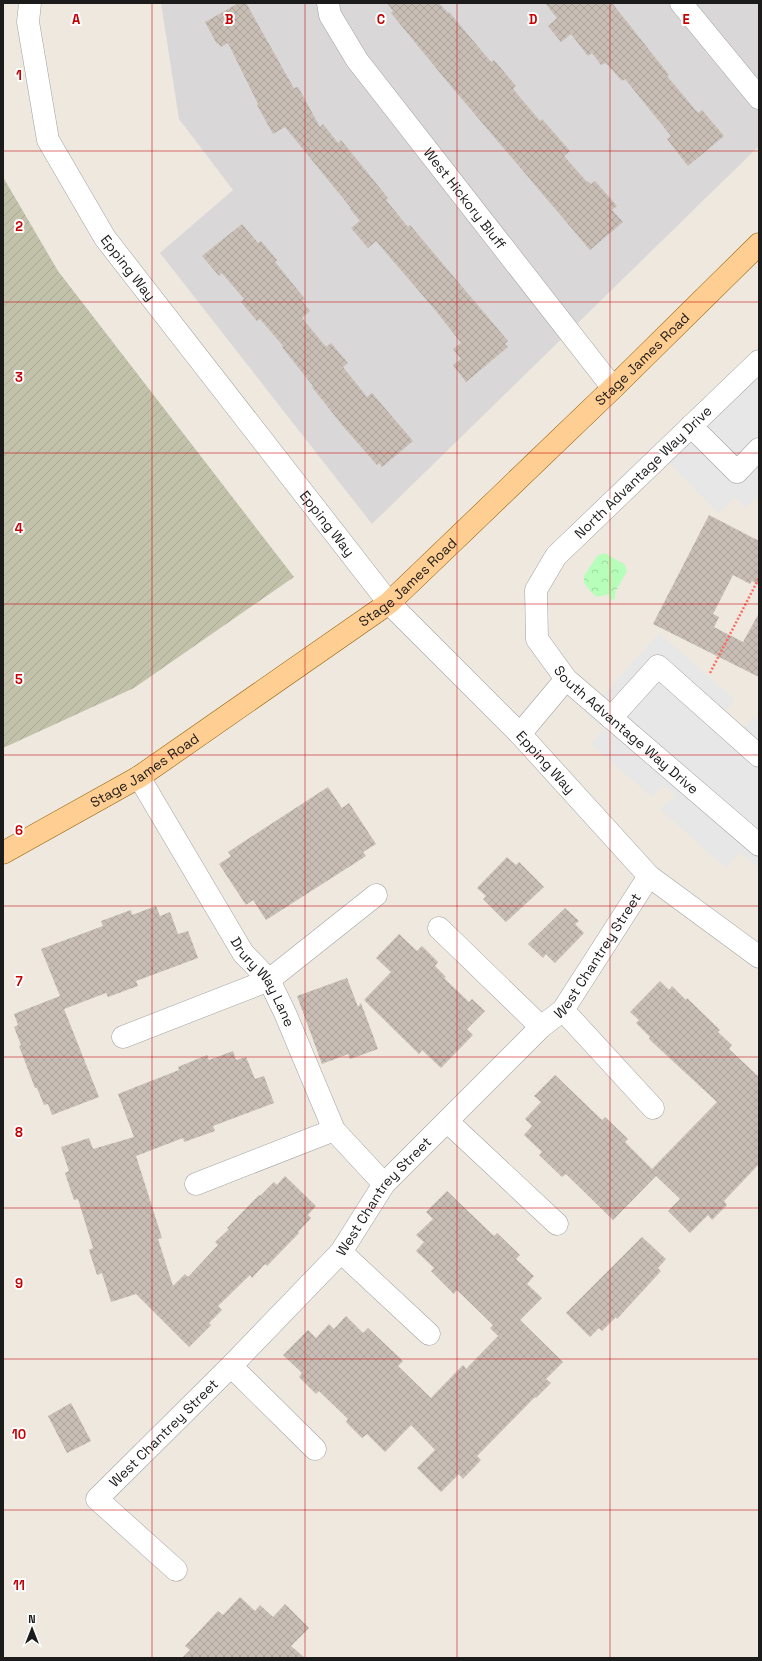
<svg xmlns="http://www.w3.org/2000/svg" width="762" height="1661" viewBox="0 0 762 1661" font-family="'Space Grotesk',sans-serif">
<defs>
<pattern id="construction-furrows" width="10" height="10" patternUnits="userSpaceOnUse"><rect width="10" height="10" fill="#c2c2aa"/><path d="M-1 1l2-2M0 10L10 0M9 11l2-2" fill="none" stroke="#a6a692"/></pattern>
<pattern id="park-crowns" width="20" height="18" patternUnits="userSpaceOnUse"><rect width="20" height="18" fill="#b6feba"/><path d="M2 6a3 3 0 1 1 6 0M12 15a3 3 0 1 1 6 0" fill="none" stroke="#9cd99f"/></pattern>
<pattern id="building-cross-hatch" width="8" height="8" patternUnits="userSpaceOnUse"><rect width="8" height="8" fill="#c9beb5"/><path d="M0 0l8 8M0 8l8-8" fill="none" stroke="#aca39b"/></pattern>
</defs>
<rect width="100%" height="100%" fill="#eee8df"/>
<path fill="#d9d7d8" d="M 161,3 L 759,3 L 759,146 L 372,524 L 160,253 L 233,190 L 179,119 Z"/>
<path fill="url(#construction-furrows)" d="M 3,177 L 58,271 L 294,577 L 134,688 L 3,748 Z"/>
<path fill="url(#park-crowns)" d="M 605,553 L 625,565 L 627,571 L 615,592 L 615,599 L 610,600 L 609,594 L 597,597 L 592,593 L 584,583 L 584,576 L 597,556 Z"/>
<g fill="#e7e7e7">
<path d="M 759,371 L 759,495 L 746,508 L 735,497 L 718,513 L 667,460 Z"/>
<path d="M 659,633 L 735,700 L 721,715 L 741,732 L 754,717 L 759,722 L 759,865 L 757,866 L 740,852 L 726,868 L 661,810 L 675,794 L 663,785 L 652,797 L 591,744 L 604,729 L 587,714 Z"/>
</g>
<g fill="url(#building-cross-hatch)">
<path d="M 239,3 L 246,3 L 292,85 L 294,88 L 298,87 L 320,127 L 323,124 L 338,143 L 341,140 L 388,198 L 386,200 L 408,227 L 410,225 L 508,341 L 505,344 L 508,347 L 466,382 L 453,365 L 461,359 L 453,349 L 461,343 L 436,311 L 376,241 L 368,248 L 351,228 L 360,221 L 350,209 L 351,208 L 285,127 L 273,134 L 257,105 L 258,104 L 228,43 L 221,47 L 218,43 L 217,44 L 205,22 Z"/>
<path d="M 387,3 L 439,3 L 448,13 L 449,12 L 491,62 L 494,60 L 516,86 L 513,89 L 540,121 L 542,119 L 570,151 L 564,156 L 587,182 L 588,181 L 591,184 L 595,181 L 617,206 L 612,210 L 623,222 L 590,250 L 445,79 L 391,13 L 393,11 Z"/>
<path d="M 545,3 L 612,3 L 669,75 L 667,76 L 698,113 L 702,110 L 724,136 L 688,166 L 667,139 L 671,136 L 625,79 L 622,81 L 606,63 L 601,65 L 592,53 L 588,56 L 571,34 L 561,42 L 548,26 L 557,18 Z"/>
<path d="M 242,224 L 258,243 L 261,241 L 277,260 L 275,262 L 305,299 L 302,301 L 310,311 L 302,318 L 326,347 L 331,343 L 348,363 L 343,367 L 367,397 L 372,393 L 413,441 L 382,467 L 379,463 L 377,465 L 342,425 L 312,387 L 313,386 L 282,347 L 283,346 L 260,319 L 257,321 L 241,302 L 244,299 L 222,273 L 219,276 L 202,256 Z"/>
<path d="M 709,515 L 759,541 L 759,585 L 752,581 L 750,584 L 733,575 L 713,614 L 719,617 L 714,627 L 743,642 L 759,613 L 759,677 L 653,624 Z"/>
<path d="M 328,787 L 342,808 L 349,803 L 376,844 L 363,852 L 366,856 L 266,920 L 253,900 L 246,905 L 219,864 L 231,856 L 228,852 Z"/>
<path d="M 507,857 L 516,865 L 519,862 L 544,887 L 506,922 L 483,899 L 486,896 L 477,888 Z"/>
<path d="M 156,906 L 160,916 L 170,912 L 178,934 L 188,931 L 198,958 L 136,981 L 138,986 L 108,997 L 106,993 L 64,1009 L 99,1097 L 52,1115 L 48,1104 L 44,1105 L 37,1088 L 35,1088 L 19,1046 L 21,1045 L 14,1027 L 18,1025 L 14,1014 L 60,996 L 41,949 L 103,926 L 101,921 L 131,910 L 132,915 Z"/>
<path d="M 565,908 L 579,921 L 575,924 L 584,933 L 555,963 L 546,954 L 543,958 L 528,944 Z"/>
<path d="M 399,934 L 417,951 L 422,946 L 438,962 L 435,966 L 446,977 L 444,978 L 469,1002 L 472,999 L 485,1011 L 467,1029 L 473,1035 L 441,1068 L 422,1050 L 419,1054 L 364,1000 L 391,972 L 376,958 Z"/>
<path d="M 347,978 L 358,1007 L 361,1003 L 378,1049 L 350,1059 L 348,1054 L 322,1064 L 297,996 Z"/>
<path d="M 660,981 L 669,990 L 672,986 L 686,1000 L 687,998 L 720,1030 L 718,1032 L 732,1045 L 729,1049 L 759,1077 L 759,1164 L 724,1201 L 727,1205 L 712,1220 L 708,1215 L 690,1233 L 668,1211 L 680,1199 L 656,1176 L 613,1220 L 566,1174 L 562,1177 L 539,1155 L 542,1152 L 524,1135 L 532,1126 L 525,1119 L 541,1102 L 534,1096 L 555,1075 L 602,1120 L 605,1117 L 628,1139 L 625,1142 L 652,1169 L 717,1102 L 649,1039 L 650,1037 L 636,1023 L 639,1020 L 630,1012 Z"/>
<path d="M 233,1051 L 236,1060 L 246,1057 L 255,1079 L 264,1076 L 274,1103 L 213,1126 L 215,1131 L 184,1142 L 183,1138 L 136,1156 L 162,1238 L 158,1239 L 173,1286 L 185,1274 L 188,1277 L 218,1245 L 215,1242 L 229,1229 L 227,1228 L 259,1195 L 260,1196 L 274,1182 L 277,1185 L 285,1176 L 316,1206 L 308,1215 L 311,1218 L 298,1232 L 299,1233 L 267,1266 L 265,1264 L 252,1278 L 250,1275 L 218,1306 L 222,1310 L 209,1323 L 211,1325 L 189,1347 L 136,1294 L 111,1302 L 102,1273 L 97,1275 L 89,1250 L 93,1248 L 78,1199 L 74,1200 L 65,1173 L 69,1171 L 61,1147 L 89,1138 L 93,1149 L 134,1137 L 118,1094 L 179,1070 L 178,1067 L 207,1055 L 209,1060 Z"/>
<path d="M 447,1191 L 494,1236 L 497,1233 L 520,1255 L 516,1259 L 534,1276 L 527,1284 L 542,1298 L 520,1320 L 563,1362 L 546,1379 L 551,1383 L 536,1398 L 535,1397 L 477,1456 L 481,1460 L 463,1479 L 459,1474 L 441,1492 L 417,1468 L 435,1450 L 411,1425 L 385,1452 L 367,1434 L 362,1438 L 346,1422 L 348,1419 L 319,1391 L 316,1394 L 299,1377 L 302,1373 L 283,1355 L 308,1330 L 316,1338 L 329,1324 L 334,1329 L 346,1316 L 363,1333 L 368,1328 L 403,1361 L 398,1366 L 431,1398 L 463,1365 L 466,1369 L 498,1336 L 490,1328 L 493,1325 L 457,1290 L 454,1294 L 431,1271 L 434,1268 L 416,1251 L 424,1242 L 416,1235 L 433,1219 L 426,1212 Z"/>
<path d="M 642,1237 L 666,1259 L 658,1268 L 661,1271 L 617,1319 L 616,1317 L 602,1331 L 599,1328 L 590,1337 L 566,1313 Z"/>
<path d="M 71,1403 L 91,1441 L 67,1453 L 48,1416 Z"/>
<path d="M 240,1597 L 255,1611 L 260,1605 L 273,1617 L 285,1604 L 309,1628 L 291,1646 L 305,1658 L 182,1658 L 190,1650 L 185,1646 L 218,1611 L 223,1615 Z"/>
</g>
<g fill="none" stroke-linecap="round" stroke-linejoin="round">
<defs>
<g id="minor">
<path id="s1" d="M 30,3 L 28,22 L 48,140 L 105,238 L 389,603 L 520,734 L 649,876 L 759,957"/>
<path id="s2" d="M 328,3 L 330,15 L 357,60 L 613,388"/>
<path d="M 681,3 L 759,98"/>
<path id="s3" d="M 759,361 L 556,556 L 536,590 L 537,639 L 566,679 L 759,845"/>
<path d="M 691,426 L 737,472 L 759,449"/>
<path d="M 611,718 L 658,666 L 759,756"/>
<path d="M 520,734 L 566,679"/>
<path id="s4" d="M 139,777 L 243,953 L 269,980 L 285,1013 L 334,1130 L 384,1184"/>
<path d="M 439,928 L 541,1027"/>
<path d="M 563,1010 L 653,1108"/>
<path d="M 123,1037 L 269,980 L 376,895"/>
<path d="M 448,1122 L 557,1224"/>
<path d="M 196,1184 L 334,1130"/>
<path d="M 341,1252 L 429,1334"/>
<path d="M 231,1366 L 315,1449"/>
<path id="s5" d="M 176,1570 L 97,1499 L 231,1366 L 341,1252 L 384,1184 L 541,1027 L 563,1010 L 649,876"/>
</g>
<g id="major">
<path id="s6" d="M 3,853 L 139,777 L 389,603 L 613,388 L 759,244"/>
</g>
</defs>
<use href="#minor" stroke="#a2a2a2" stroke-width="23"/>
<use href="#major" stroke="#915e00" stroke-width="23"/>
<path stroke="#ff6b5e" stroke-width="2.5" stroke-dasharray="2 2" stroke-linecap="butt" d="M 710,673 L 759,578"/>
<use href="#minor" stroke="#fff" stroke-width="22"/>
<use href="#major" stroke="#ffce92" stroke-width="22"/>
</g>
<path fill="none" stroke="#c50004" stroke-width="1" stroke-opacity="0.55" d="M 152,3 L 152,1658M 305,3 L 305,1658M 457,3 L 457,1658M 610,3 L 610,1658M 3,151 L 759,151M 3,302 L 759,302M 3,453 L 759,453M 3,604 L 759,604M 3,755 L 759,755M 3,906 L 759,906M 3,1057 L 759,1057M 3,1208 L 759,1208M 3,1359 L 759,1359M 3,1510 L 759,1510"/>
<g text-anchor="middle" stroke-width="4" stroke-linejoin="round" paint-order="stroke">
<g font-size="14" fill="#1b1b1b" stroke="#fff">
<text dy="5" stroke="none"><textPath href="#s2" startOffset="240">West Hickory Bluff</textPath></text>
<text dy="5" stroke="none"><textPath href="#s1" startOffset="290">Epping Way</textPath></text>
<text dy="5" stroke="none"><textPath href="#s6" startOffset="812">Stage James Road</textPath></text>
<text transform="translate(643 472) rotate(-44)" y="5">North Advantage Way Drive</text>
<text dy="5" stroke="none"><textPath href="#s1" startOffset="614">Epping Way</textPath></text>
<text dy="5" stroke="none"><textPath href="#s6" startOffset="488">Stage James Road</textPath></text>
<text dy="5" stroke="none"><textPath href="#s3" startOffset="498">South Advantage Way Drive</textPath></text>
<text dy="5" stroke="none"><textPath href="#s1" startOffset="938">Epping Way</textPath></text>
<text dy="5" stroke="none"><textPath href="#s6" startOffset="164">Stage James Road</textPath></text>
<text dy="5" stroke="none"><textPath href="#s5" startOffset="848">West Chantrey Street</textPath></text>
<text dy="5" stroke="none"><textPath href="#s4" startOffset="240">Drury Way Lane</textPath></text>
<text dy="5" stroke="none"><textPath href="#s5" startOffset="524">West Chantrey Street</textPath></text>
<text dy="5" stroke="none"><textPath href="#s5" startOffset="200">West Chantrey Street</textPath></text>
</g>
</g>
<g font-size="13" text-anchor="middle" font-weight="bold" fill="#c50004" stroke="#fff" stroke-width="4" stroke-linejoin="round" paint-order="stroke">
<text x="76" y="24">A</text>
<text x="229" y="24">B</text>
<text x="381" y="24">C</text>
<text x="533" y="24">D</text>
<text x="686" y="24">E</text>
<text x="19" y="80">1</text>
<text x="19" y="231">2</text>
<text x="19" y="382">3</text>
<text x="19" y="533">4</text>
<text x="19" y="684">5</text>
<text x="19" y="835">6</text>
<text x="19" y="986">7</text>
<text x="19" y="1137">8</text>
<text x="19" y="1288">9</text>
<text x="19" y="1439">10</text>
<text x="19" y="1590">11</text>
</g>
<rect width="762" height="1661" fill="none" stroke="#1b1b1b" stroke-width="8"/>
<g transform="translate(32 1629)" stroke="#ffffff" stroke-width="3" paint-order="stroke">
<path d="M0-3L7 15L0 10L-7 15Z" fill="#1b1b1b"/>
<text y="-6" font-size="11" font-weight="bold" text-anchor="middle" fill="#1b1b1b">N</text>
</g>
</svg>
